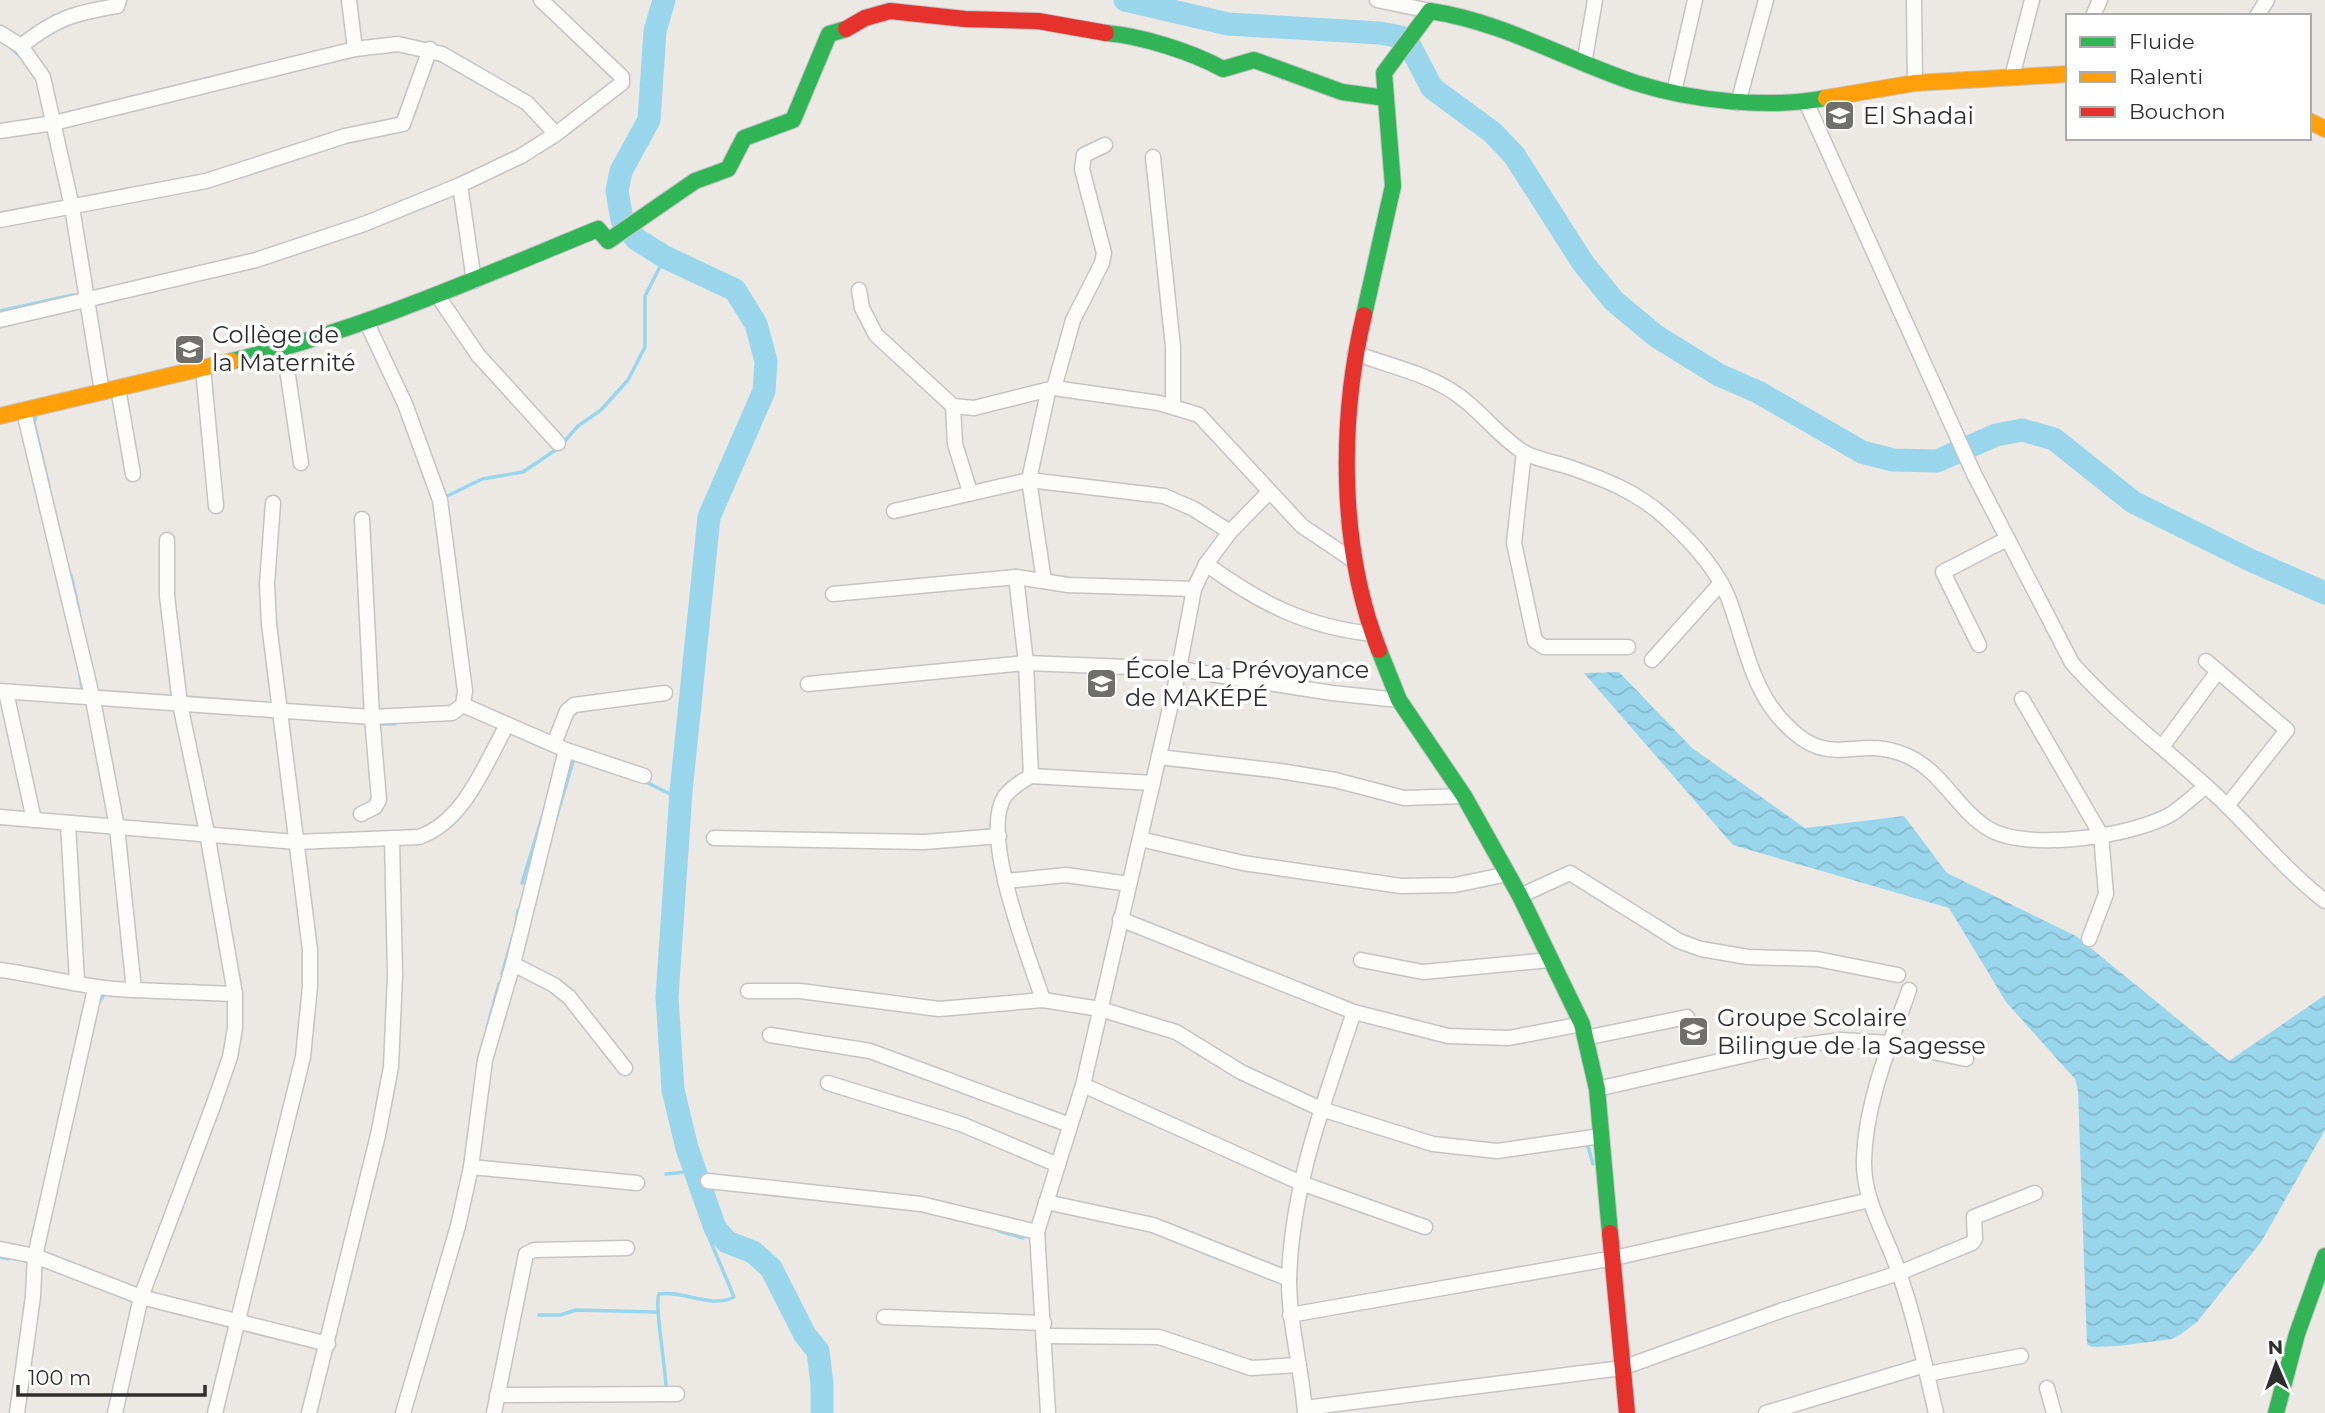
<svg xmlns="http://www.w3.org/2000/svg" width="2325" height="1413" viewBox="0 0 2325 1413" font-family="Montserrat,sans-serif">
<defs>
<pattern id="water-waves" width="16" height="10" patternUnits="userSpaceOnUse" patternTransform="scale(1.75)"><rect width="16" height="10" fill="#99d6ec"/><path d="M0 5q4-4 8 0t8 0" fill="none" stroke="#84b8cb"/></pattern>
</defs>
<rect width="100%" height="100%" fill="#ece8e4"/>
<path fill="url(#water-waves)" d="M 1619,672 L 1692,748 L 1805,828 L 1904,816 L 1947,873 L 2076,936 L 2229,1061 L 2325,995 L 2325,1130 L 2261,1242 L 2197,1322 L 2181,1334 L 2172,1339 L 2118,1346 L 2092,1347 L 2087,1344 L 2078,1091 L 2075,1079 L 2006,1002 L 1949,908 L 1733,845 L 1584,673 Z"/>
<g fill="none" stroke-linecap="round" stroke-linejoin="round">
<g stroke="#99d6ec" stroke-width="3.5">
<path d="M 121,10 L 126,0"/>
<path d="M 7,44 L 21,57"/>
<path d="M 0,311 L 73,295"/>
<path d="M 36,416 L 34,423 L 49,487"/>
<path d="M 563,443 L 578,426 L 601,410 L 628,380 L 645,347 L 645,296 L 665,257"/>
<path d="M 445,497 L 482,479 L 523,472 L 557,449"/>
<path d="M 71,575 L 79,611"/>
<path d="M 80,676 L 83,693"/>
<path d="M 381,724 L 395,724"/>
<path d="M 644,781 L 670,794 L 681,792"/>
<path d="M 556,819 L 574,758"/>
<path d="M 522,883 L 545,808"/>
<path d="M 516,925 L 518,910"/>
<path d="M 502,974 L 513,936"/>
<path d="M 100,1001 L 106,991"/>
<path d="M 487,1028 L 499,984"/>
<path d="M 1587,1143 L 1593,1164"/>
<path d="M 666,1174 L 696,1171"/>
<path d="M 999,1231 L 1023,1238"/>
<path d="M 1197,1250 L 1222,1260"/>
<path d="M 0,1257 L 8,1259"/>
<path d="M 539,1315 L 560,1315 L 576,1310 L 656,1312"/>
<path d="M 666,1389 C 666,1367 654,1306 659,1294 C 684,1290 710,1309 734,1297 L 708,1235 L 711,1219"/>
</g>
<g stroke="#99d6ec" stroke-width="23">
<path d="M 664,0 L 655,31 L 649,120 L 621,171 L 617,191 L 622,220 L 636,239 L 665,257 L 735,290 L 756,324 L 766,361 L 764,391 L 709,517 L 681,792 L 667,997 L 673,1090 L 687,1148 L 715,1228 L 727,1242 L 753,1252 L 771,1268 L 805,1335 L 818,1351 L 822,1384 L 822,1413"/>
<path d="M 1125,0 L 1228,24 L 1380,33 L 1401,37 L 1410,46 L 1432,88 L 1492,132 L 1514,155 L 1583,263 L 1614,301 L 1656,336 L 1719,375 L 1758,392 L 1862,452 L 1893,460 L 1937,461 L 1996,435 L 2022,430 L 2054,439 L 2133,502 L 2252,561 L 2325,593"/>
</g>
<defs>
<g id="street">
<path d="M 349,0 L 355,49"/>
<path d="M 1377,0 L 1430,11"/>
<path d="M 1914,0 L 1915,83"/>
<path d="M 2093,16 L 2100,0"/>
<path d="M 2257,16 L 2267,0"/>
<path d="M 0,33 L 21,46 L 43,77 L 72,207 L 102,392"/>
<path d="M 21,46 C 55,19 73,13 117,6 L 119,0"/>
<path d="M 1584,64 L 1595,0"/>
<path d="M 2012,77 L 2032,0"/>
<path d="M 1674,92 L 1695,0"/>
<path d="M 1806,102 L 1974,474 L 2072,663 C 2115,712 2170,752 2218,797 C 2254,831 2285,870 2325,901"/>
<path d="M 1738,103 L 1766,0"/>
<path d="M 0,131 L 54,123 L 355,49 L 398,44 L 442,54 L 527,103 L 556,134"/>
<path d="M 1153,157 L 1173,347 L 1173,407"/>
<path d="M 460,185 L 474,281"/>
<path d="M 0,220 L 206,181 L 345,136 L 403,124 L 430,49"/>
<path d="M 859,290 L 862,308 L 876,335 L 953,406 L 974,408 L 1054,388 L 1159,403 L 1199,415 L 1302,526 L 1354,561"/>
<path d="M 437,295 L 478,355 L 558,443"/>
<path d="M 0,320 L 256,260 L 364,224 L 460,185 L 521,156 L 556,134 L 622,83 L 622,77 L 541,0"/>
<path d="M 284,349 L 301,463"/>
<path d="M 1355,353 C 1389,366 1430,374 1459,396 C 1482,412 1501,439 1525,453 C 1536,459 1553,462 1566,466 C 1604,479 1639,492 1669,521 C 1691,541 1716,569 1728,597 C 1743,636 1750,683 1778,716 C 1829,776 1852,733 1905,755 C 1941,769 1957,810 1989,829 C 2027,852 2136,836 2173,813 C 2184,805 2195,795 2206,786"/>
<path d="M 203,368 L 216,506"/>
<path d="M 118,388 L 133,474"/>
<path d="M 1054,388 L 1073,320 L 1102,263 L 1104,253 L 1082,169 L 1084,155 L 1105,145"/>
<path d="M 953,406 L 955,444 L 970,492"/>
<path d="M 1524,452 L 1514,543 L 1535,641 L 1544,647 L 1628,647"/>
<path d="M 894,511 L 1029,480 L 1164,496 L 1194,509 L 1230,532"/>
<path d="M 1206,564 C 1260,603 1306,627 1373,634"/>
<path d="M 1016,577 L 1026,663 L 1031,776 C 1022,781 1012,787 1005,796 C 979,834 1029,957 1043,1000"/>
<path d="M 1044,581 L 1029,480 L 1048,392"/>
<path d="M 833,594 L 1016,577 L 1068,585 L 1194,589"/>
<path d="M 1979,645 L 1943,572 L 2007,539"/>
<path d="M 1652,660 L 1721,583"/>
<path d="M 2206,661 L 2287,730 L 2227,806"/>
<path d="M 808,684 L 1026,663 L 1179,669 L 1332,693 L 1399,700"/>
<path d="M 0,691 L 372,717 L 362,519"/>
<path d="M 6,692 L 34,820"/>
<path d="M 2022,699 L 2101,835 L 2106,894 L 2089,939"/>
<path d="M 463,705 L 566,750 L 644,776"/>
<path d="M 554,744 L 567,711 L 574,705 L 665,693"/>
<path d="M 2162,747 L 2218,671"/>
<path d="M 1159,757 L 1280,771 L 1335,780 L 1404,798 L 1464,796"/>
<path d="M 1031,776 L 1153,783"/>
<path d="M 361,814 L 375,807 L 379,800 L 372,717 L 452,713 L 463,705 L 465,691 L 440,500 L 405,404 L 366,321"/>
<path d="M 0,817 L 296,842 L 419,837 C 464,822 485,764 507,725"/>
<path d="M 68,823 L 77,981"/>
<path d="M 714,838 L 924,842 L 999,836"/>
<path d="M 1140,839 L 1243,863 L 1401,886 L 1455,885 L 1508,874"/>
<path d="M 1005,881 L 1066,875 L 1129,884"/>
<path d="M 1520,896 L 1570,873 L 1679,941 L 1701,949 L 1748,957 L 1817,959 L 1898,975"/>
<path d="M 1120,919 L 1354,1012 L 1448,1036 L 1509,1038 L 1582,1024"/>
<path d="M 1361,960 L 1423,972 L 1550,960"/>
<path d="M 513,964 L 554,985 L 569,997 L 625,1068"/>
<path d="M 0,970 C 45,976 89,989 134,990 L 117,827 L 93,700 L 24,412"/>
<path d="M 134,990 L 235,994"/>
<path d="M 1909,990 C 1890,1044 1865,1104 1864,1161 C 1863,1201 1887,1236 1899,1273 C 1915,1318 1925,1366 1936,1413"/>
<path d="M 748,991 L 800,991 L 939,1009 L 1043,1000 L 1100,1009 L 1176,1032 L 1241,1072 L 1321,1109 L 1433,1144 L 1497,1151 L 1601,1136"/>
<path d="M 770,1035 L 870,1051 L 1070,1125"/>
<path d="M 1585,1038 L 1687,1017"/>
<path d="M 828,1083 L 961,1124 L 1058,1165"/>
<path d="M 1083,1085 L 1301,1183 L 1425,1227"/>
<path d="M 1597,1089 L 1768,1050 L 1841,1040 L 1890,1043 L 1966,1059"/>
<path d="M 471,1167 L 637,1183"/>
<path d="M 708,1181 L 921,1204 L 1037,1232"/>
<path d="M 1046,1202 L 1153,1225 L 1289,1279"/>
<path d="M 0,1249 L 35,1256 L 141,1297 L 328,1344"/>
<path d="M 1290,1315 L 1614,1258 L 1870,1200"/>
<path d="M 884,1317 L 1044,1323"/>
<path d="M 1044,1336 L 1159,1337 L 1251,1368 L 1299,1365"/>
<path d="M 1927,1374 L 2021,1356"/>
<path d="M 2047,1388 L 2054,1413"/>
<path d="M 497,1395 L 677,1394"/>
<path d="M 1305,1408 L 1622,1368 L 1783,1310 L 1899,1273 L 1972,1243 L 1975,1239 L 1974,1217 L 2035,1193"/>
<path d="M 17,1413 L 33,1296 L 35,1256 L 95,989"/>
<path d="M 115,1413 L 141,1297 L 213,1106 L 230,1057 L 235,1028 L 235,994 L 207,833 L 180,704 L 167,596 L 167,540"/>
<path d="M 215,1413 L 303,1057 L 310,986 L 310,950 L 269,624 L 267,584 L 273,503"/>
<path d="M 309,1413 L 378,1135 L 391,1067 L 395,975 L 392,839"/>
<path d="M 403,1413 L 458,1226 L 471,1167 L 485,1060 L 513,964 L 566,750"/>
<path d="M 494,1413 L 526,1254 L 534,1250 L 627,1248"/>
<path d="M 1048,1413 L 1037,1232 L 1083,1085 L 1179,669 L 1194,589 L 1206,564 L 1230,532 L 1269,492"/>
<path d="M 1305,1413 C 1302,1369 1289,1325 1289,1281 C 1291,1187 1325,1099 1354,1012"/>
<path d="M 1766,1413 L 1925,1365"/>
</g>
<g id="fast">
<path d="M 1106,33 C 1142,36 1192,52 1223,69 L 1254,60 L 1342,92 L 1386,98"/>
<path d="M 1364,315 L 1393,186 L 1384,73 L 1430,11 C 1504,22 1566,60 1636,83 C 1693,101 1768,109 1826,98"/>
<path d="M 232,361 C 359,331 478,278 598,229 L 608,241 L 695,181 L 728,169 L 744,138 L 793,120 L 829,34 L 846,29"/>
<path d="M 1379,650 L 1399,700 L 1464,796 L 1520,896 L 1582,1024 L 1597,1089 L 1610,1233"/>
<path d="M 2276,1413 L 2297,1334 L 2325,1256"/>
</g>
<g id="slow">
<path d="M 1826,98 L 1915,83 L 2068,74"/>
<path d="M 2309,121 L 2325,129"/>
<path d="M 0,416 L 232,361"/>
</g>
<g id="jam">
<path d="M 846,29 L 865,18 L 890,11 L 965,19 L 1038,21 L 1106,33"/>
<path d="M 1364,315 C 1339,421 1339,548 1379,650"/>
<path d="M 1610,1233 L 1627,1413"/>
</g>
</defs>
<use href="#street" stroke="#c5c4c5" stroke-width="17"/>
<use href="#fast" stroke="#c5c4c5" stroke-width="18"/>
<use href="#slow" stroke="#c5c4c5" stroke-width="18"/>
<use href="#jam" stroke="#c5c4c5" stroke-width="18"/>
<use href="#street" stroke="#fcfcfb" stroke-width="14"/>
<use href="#fast" stroke="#30b455" stroke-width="16"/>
<use href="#slow" stroke="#ff9f0a" stroke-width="16"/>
<use href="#jam" stroke="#e5322d" stroke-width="16"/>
</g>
<defs>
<symbol id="school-square" viewBox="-11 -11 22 22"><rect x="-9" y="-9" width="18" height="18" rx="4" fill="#706f6e" stroke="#fff"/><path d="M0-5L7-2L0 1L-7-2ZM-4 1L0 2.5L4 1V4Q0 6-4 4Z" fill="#fff"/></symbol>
</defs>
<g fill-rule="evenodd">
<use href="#school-square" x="1822" y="98" width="35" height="35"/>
<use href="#school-square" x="172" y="332" width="35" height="35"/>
<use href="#school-square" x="1084" y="666" width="35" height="35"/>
<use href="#school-square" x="1676" y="1014" width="35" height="35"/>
</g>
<g text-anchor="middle" stroke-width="7" stroke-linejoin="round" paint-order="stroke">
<g font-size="24" fill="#2e2e2e" stroke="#fff" text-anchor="start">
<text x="1863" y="124">El Shadai</text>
<text x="212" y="343">Collège de<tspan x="212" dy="28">la Maternité</tspan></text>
<text x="1125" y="678">École La Prévoyance<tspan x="1125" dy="28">de MAKÉPÉ</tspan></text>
<text x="1717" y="1026">Groupe Scolaire<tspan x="1717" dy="28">Bilingue de la Sagesse</tspan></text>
</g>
</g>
<rect x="2066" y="14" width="245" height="126" fill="#ffffff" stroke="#ababab" stroke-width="2"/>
<rect x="2080" y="37" width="35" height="10" fill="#30b455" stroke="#ababab" stroke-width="2"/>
<text x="2129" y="49" font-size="21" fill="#2e2e2e">Fluide</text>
<rect x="2080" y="72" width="35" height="10" fill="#ff9f0a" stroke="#ababab" stroke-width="2"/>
<text x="2129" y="84" font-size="21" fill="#2e2e2e">Ralenti</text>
<rect x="2080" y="107" width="35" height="10" fill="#e5322d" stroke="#ababab" stroke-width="2"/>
<text x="2129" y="119" font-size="21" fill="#2e2e2e">Bouchon</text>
<g transform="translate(2276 1364) rotate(358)" stroke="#ffffff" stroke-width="5" paint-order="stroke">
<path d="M0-5L12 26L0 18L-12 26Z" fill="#2e2e2e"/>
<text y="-10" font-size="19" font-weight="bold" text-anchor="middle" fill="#2e2e2e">N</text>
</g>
<path d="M18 1385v10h187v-10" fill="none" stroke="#2e2e2e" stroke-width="3.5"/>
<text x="28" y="1385" font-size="21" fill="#2e2e2e" stroke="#ffffff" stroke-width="5" paint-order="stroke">100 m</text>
</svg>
